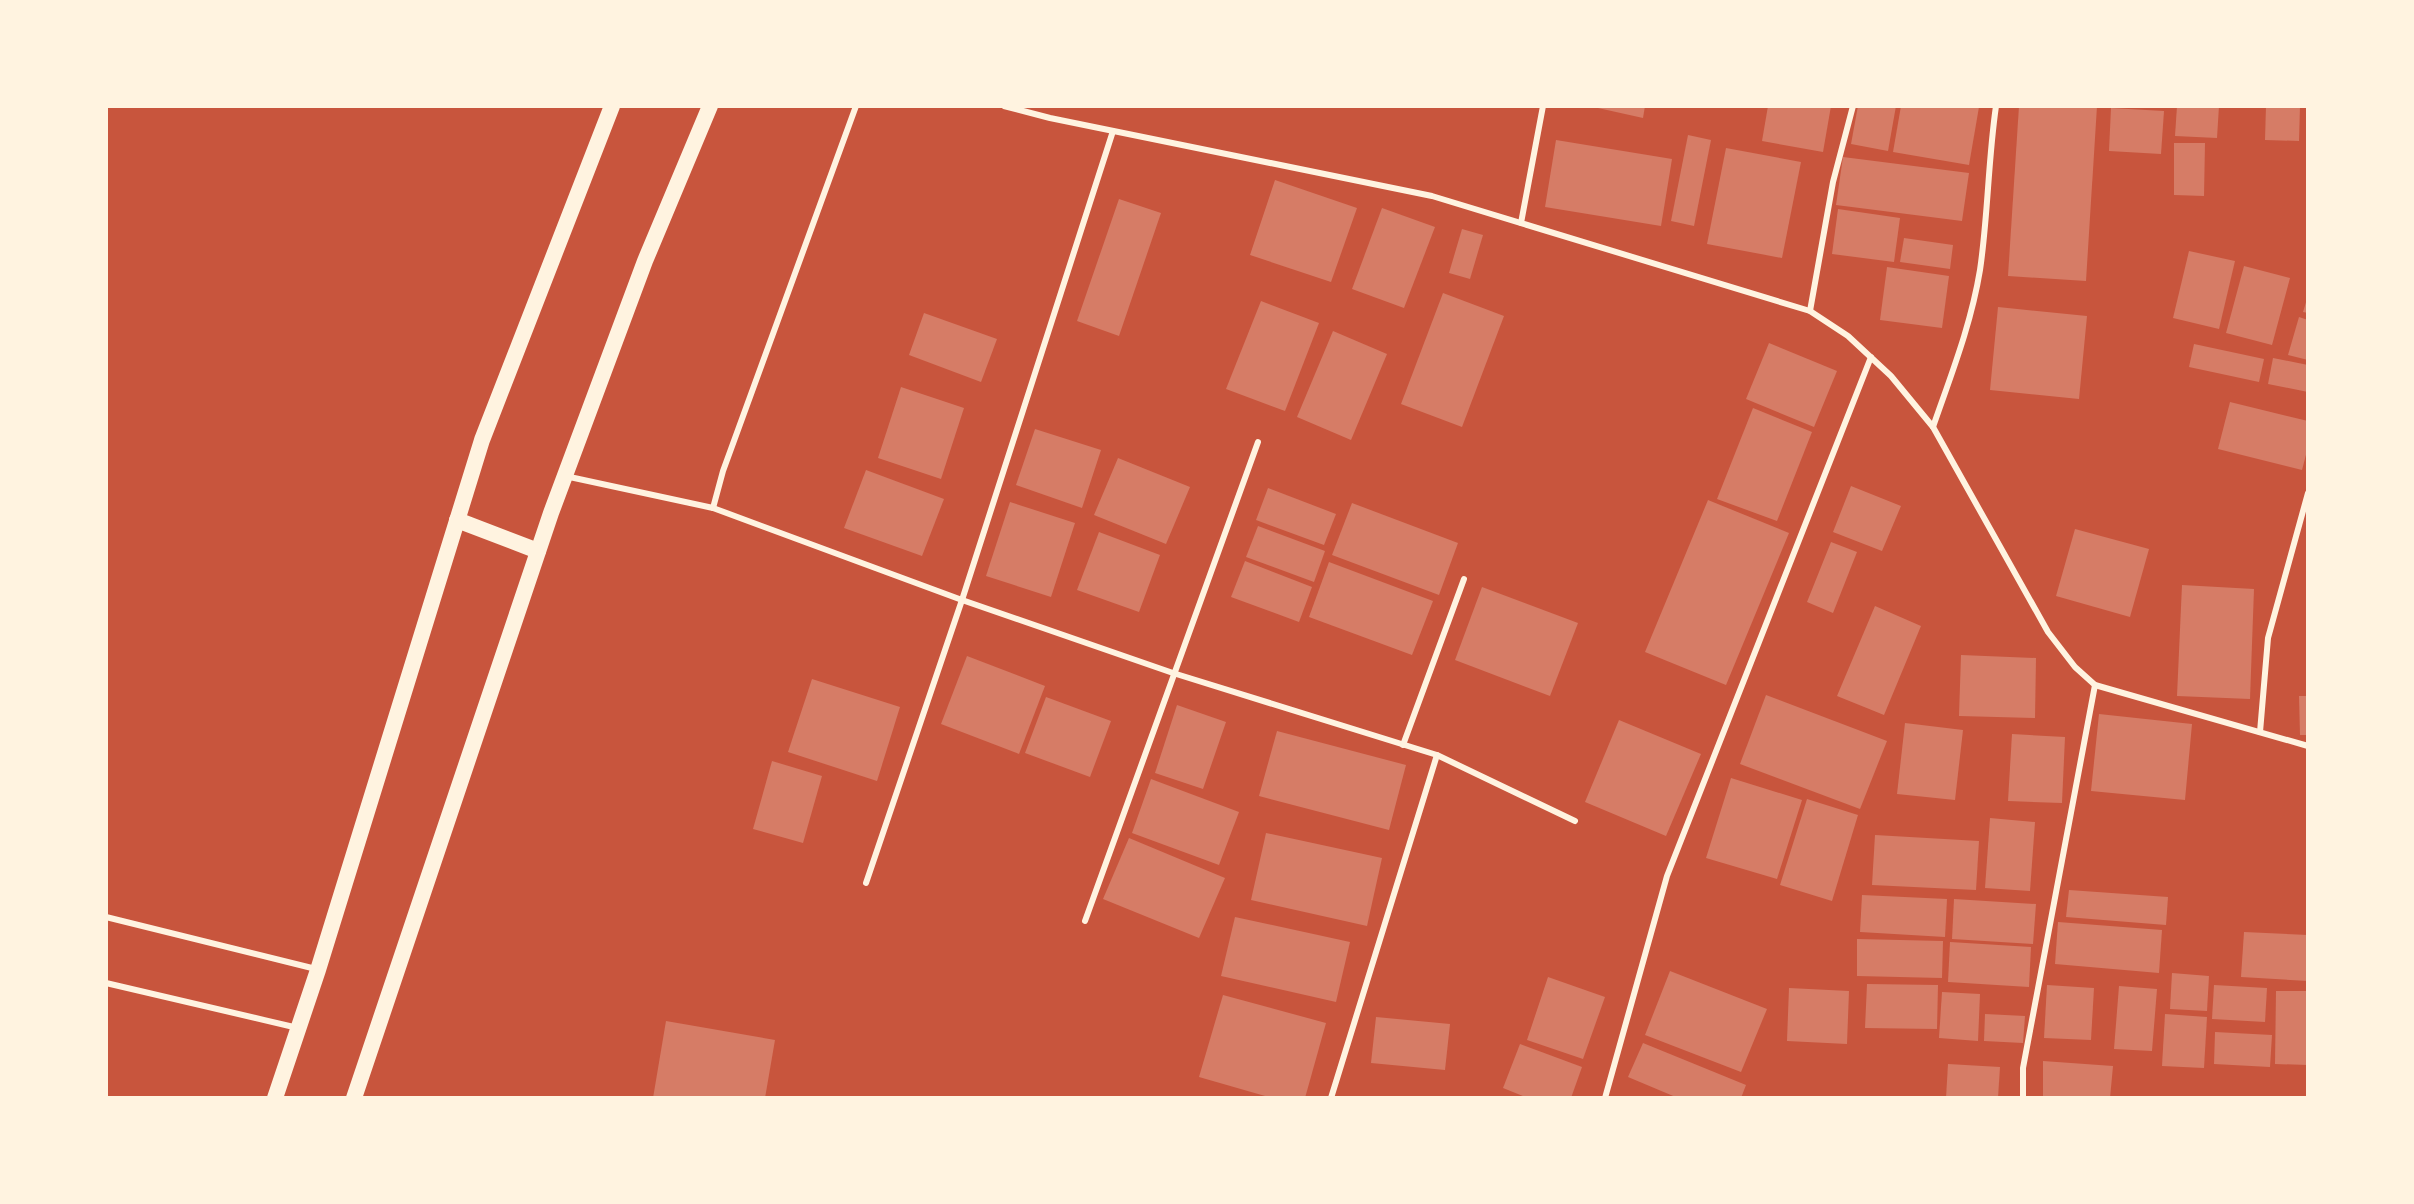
<svg xmlns="http://www.w3.org/2000/svg" width="2414" height="1204" viewBox="0 0 2414 1204" font-family="Signika,sans-serif">
<rect width="100%" height="100%" fill="#c8553d"/>
<g fill="#d67c66">
<path d="M 1589,106 L 1645,106 L 1643,118 Z"/>
<path d="M 1768,106 L 1831,106 L 1823,152 L 1762,141 Z"/>
<path d="M 1858,106 L 1896,106 L 1888,151 L 1851,144 Z"/>
<path d="M 1901,106 L 1979,107 L 1969,165 L 1893,152 Z"/>
<path d="M 2019,106 L 2097,106 L 2086,281 L 2008,276 Z"/>
<path d="M 2177,106 L 2219,106 L 2217,138 L 2175,136 Z"/>
<path d="M 2266,106 L 2300,106 L 2299,141 L 2265,140 Z"/>
<path d="M 2111,108 L 2164,111 L 2161,154 L 2109,151 Z"/>
<path d="M 1688,135 L 1711,140 L 1694,226 L 1671,221 Z"/>
<path d="M 1556,140 L 1672,159 L 1661,226 L 1545,207 Z"/>
<path d="M 2174,143 L 2205,143 L 2204,196 L 2174,195 Z"/>
<path d="M 1726,148 L 1801,162 L 1782,258 L 1707,244 Z"/>
<path d="M 1843,157 L 1969,173 L 1962,221 L 1836,205 Z"/>
<path d="M 1275,180 L 1357,208 L 1331,282 L 1250,255 Z"/>
<path d="M 1119,199 L 1161,213 L 1119,336 L 1077,321 Z"/>
<path d="M 1382,208 L 1435,227 L 1404,308 L 1352,289 Z"/>
<path d="M 1838,209 L 1900,218 L 1894,262 L 1832,254 Z"/>
<path d="M 1462,229 L 1483,235 L 1470,279 L 1449,273 Z"/>
<path d="M 1904,238 L 1953,245 L 1950,269 L 1900,262 Z"/>
<path d="M 2189,251 L 2235,261 L 2219,329 L 2173,318 Z"/>
<path d="M 2244,266 L 2290,278 L 2272,345 L 2226,333 Z"/>
<path d="M 1887,267 L 1949,276 L 1942,328 L 1880,320 Z"/>
<path d="M 1443,293 L 1504,316 L 1462,427 L 1401,404 Z"/>
<path d="M 2307,299 L 2308,299 L 2308,313 L 2303,312 Z"/>
<path d="M 1261,301 L 1319,323 L 1285,411 L 1226,389 Z"/>
<path d="M 1998,307 L 2087,316 L 2079,399 L 1990,390 Z"/>
<path d="M 924,313 L 997,339 L 981,382 L 909,355 Z"/>
<path d="M 2299,317 L 2308,320 L 2308,360 L 2288,355 Z"/>
<path d="M 1333,331 L 1387,354 L 1351,440 L 1297,417 Z"/>
<path d="M 1769,343 L 1837,371 L 1814,427 L 1746,399 Z"/>
<path d="M 2194,344 L 2264,359 L 2259,382 L 2189,367 Z"/>
<path d="M 2273,358 L 2308,365 L 2308,392 L 2268,384 Z"/>
<path d="M 901,387 L 964,408 L 941,479 L 878,458 Z"/>
<path d="M 2230,402 L 2308,421 L 2308,447 L 2302,470 L 2218,449 Z"/>
<path d="M 1753,408 L 1812,432 L 1777,521 L 1717,499 Z"/>
<path d="M 1035,429 L 1101,450 L 1082,508 L 1016,485 Z"/>
<path d="M 1118,458 L 1190,487 L 1166,544 L 1094,515 Z"/>
<path d="M 866,470 L 944,499 L 922,556 L 844,528 Z"/>
<path d="M 1851,486 L 1901,506 L 1882,551 L 1833,532 Z"/>
<path d="M 1268,488 L 1336,514 L 1324,545 L 1256,520 Z"/>
<path d="M 1708,500 L 1789,533 L 1726,685 L 1645,652 Z"/>
<path d="M 1010,502 L 1075,523 L 1051,597 L 986,576 Z"/>
<path d="M 1352,503 L 1458,543 L 1439,595 L 1332,555 Z"/>
<path d="M 1258,526 L 1325,551 L 1314,582 L 1246,557 Z"/>
<path d="M 2075,529 L 2149,549 L 2130,617 L 2056,596 Z"/>
<path d="M 1099,532 L 1160,555 L 1139,612 L 1077,590 Z"/>
<path d="M 1831,542 L 1857,552 L 1833,613 L 1807,602 Z"/>
<path d="M 1245,561 L 1312,587 L 1299,622 L 1231,597 Z"/>
<path d="M 1329,562 L 1433,601 L 1412,655 L 1309,617 Z"/>
<path d="M 2182,585 L 2254,589 L 2250,699 L 2177,696 Z"/>
<path d="M 1482,587 L 1578,623 L 1550,696 L 1455,660 Z"/>
<path d="M 1875,606 L 1921,626 L 1884,715 L 1837,696 Z"/>
<path d="M 1961,655 L 2036,658 L 2035,718 L 1959,716 Z"/>
<path d="M 967,656 L 1045,686 L 1019,754 L 941,724 Z"/>
<path d="M 812,679 L 900,707 L 877,781 L 788,752 Z"/>
<path d="M 1766,695 L 1887,741 L 1860,809 L 1740,764 Z"/>
<path d="M 2299,696 L 2308,696 L 2308,735 L 2300,735 Z"/>
<path d="M 1046,697 L 1111,721 L 1090,777 L 1025,753 Z"/>
<path d="M 1177,705 L 1226,722 L 1203,789 L 1155,773 Z"/>
<path d="M 2099,714 L 2192,724 L 2185,800 L 2091,791 Z"/>
<path d="M 1619,720 L 1701,754 L 1666,836 L 1585,802 Z"/>
<path d="M 1905,723 L 1963,730 L 1955,800 L 1897,794 Z"/>
<path d="M 1277,731 L 1406,765 L 1389,830 L 1259,796 Z"/>
<path d="M 2012,734 L 2065,737 L 2062,803 L 2008,801 Z"/>
<path d="M 772,761 L 822,776 L 803,843 L 753,829 Z"/>
<path d="M 1731,778 L 1802,800 L 1777,879 L 1706,858 Z"/>
<path d="M 1151,779 L 1239,812 L 1219,865 L 1132,833 Z"/>
<path d="M 1807,799 L 1858,815 L 1832,901 L 1780,885 Z"/>
<path d="M 1990,818 L 2035,822 L 2030,891 L 1985,888 Z"/>
<path d="M 1266,833 L 1382,858 L 1367,926 L 1251,900 Z"/>
<path d="M 1875,835 L 1979,841 L 1976,890 L 1872,885 Z"/>
<path d="M 1129,838 L 1225,878 L 1199,938 L 1103,899 Z"/>
<path d="M 2069,890 L 2168,897 L 2166,925 L 2066,917 Z"/>
<path d="M 1862,895 L 1947,899 L 1945,937 L 1860,932 Z"/>
<path d="M 1954,899 L 2036,904 L 2033,944 L 1952,939 Z"/>
<path d="M 1235,917 L 1350,942 L 1336,1002 L 1221,976 Z"/>
<path d="M 2058,922 L 2162,930 L 2159,973 L 2055,964 Z"/>
<path d="M 2244,932 L 2308,935 L 2308,981 L 2241,977 Z"/>
<path d="M 1857,939 L 1943,941 L 1942,978 L 1857,976 Z"/>
<path d="M 1950,942 L 2031,947 L 2029,987 L 1948,982 Z"/>
<path d="M 1670,971 L 1767,1009 L 1741,1072 L 1645,1035 Z"/>
<path d="M 2172,973 L 2209,976 L 2207,1011 L 2170,1009 Z"/>
<path d="M 1548,977 L 1605,997 L 1583,1059 L 1527,1040 Z"/>
<path d="M 1867,984 L 1938,985 L 1937,1029 L 1865,1028 Z"/>
<path d="M 2047,985 L 2094,988 L 2091,1040 L 2044,1038 Z"/>
<path d="M 2214,985 L 2267,988 L 2265,1022 L 2212,1019 Z"/>
<path d="M 2119,986 L 2157,989 L 2152,1051 L 2114,1049 Z"/>
<path d="M 1789,988 L 1849,991 L 1847,1044 L 1787,1041 Z"/>
<path d="M 2276,991 L 2308,991 L 2308,1065 L 2275,1064 Z"/>
<path d="M 1942,992 L 1980,994 L 1978,1041 L 1939,1038 Z"/>
<path d="M 1223,995 L 1326,1023 L 1305,1098 L 1272,1098 L 1199,1077 Z"/>
<path d="M 1985,1014 L 2025,1016 L 2023,1043 L 1984,1041 Z"/>
<path d="M 2165,1014 L 2207,1017 L 2204,1068 L 2162,1066 Z"/>
<path d="M 1376,1017 L 1450,1024 L 1445,1070 L 1371,1063 Z"/>
<path d="M 666,1021 L 775,1040 L 765,1098 L 653,1098 Z"/>
<path d="M 2215,1032 L 2272,1035 L 2270,1067 L 2214,1064 Z"/>
<path d="M 1643,1043 L 1746,1085 L 1741,1098 L 1678,1098 L 1628,1077 Z"/>
<path d="M 1520,1044 L 1582,1067 L 1571,1098 L 1528,1098 L 1503,1088 Z"/>
<path d="M 2043,1061 L 2113,1066 L 2110,1098 L 2043,1098 Z"/>
<path d="M 1948,1064 L 2000,1067 L 1998,1098 L 1946,1098 Z"/>
</g>
<g fill="none" stroke-linecap="round" stroke-linejoin="round">
<g stroke="#fff3e0" stroke-width="6">
<path d="M 1004,106 L 1050,118 L 1432,196 L 1810,311 L 1848,336 L 1891,376 L 1933,427 L 2048,632 L 2075,667 L 2095,685 L 2308,746"/>
<path d="M 1521,223 L 1543,106"/>
<path d="M 1810,311 L 1833,182 L 1853,106"/>
<path d="M 1933,427 C 1951,375 1971,325 1980,270 C 1988,216 1988,161 1996,106"/>
<path d="M 565,476 L 713,508 L 962,600 L 1173,673 L 1437,755 L 1575,821"/>
<path d="M 713,508 L 723,471 L 856,106"/>
<path d="M 2260,732 L 2268,638 L 2308,493"/>
<path d="M 1403,745 L 1464,579"/>
<path d="M 866,883 L 962,600 L 1113,131"/>
<path d="M 106,917 L 316,969"/>
<path d="M 1085,921 L 1258,442"/>
<path d="M 106,983 L 298,1028"/>
<path d="M 1331,1098 L 1437,755"/>
<path d="M 1605,1098 L 1667,876 L 1871,357"/>
<path d="M 2023,1098 L 2023,1068 L 2095,685"/>
</g>
<g stroke="#fff3e0" stroke-width="16">
<path d="M 457,520 L 538,551"/>
<path d="M 275,1098 L 318,970 L 482,440 L 612,106"/>
<path d="M 354,1098 L 551,513 L 645,261 L 710,106"/>
</g>
</g>
<rect width="2414" height="1204" fill="none" stroke="#fff3e0" stroke-width="216"/>
</svg>
